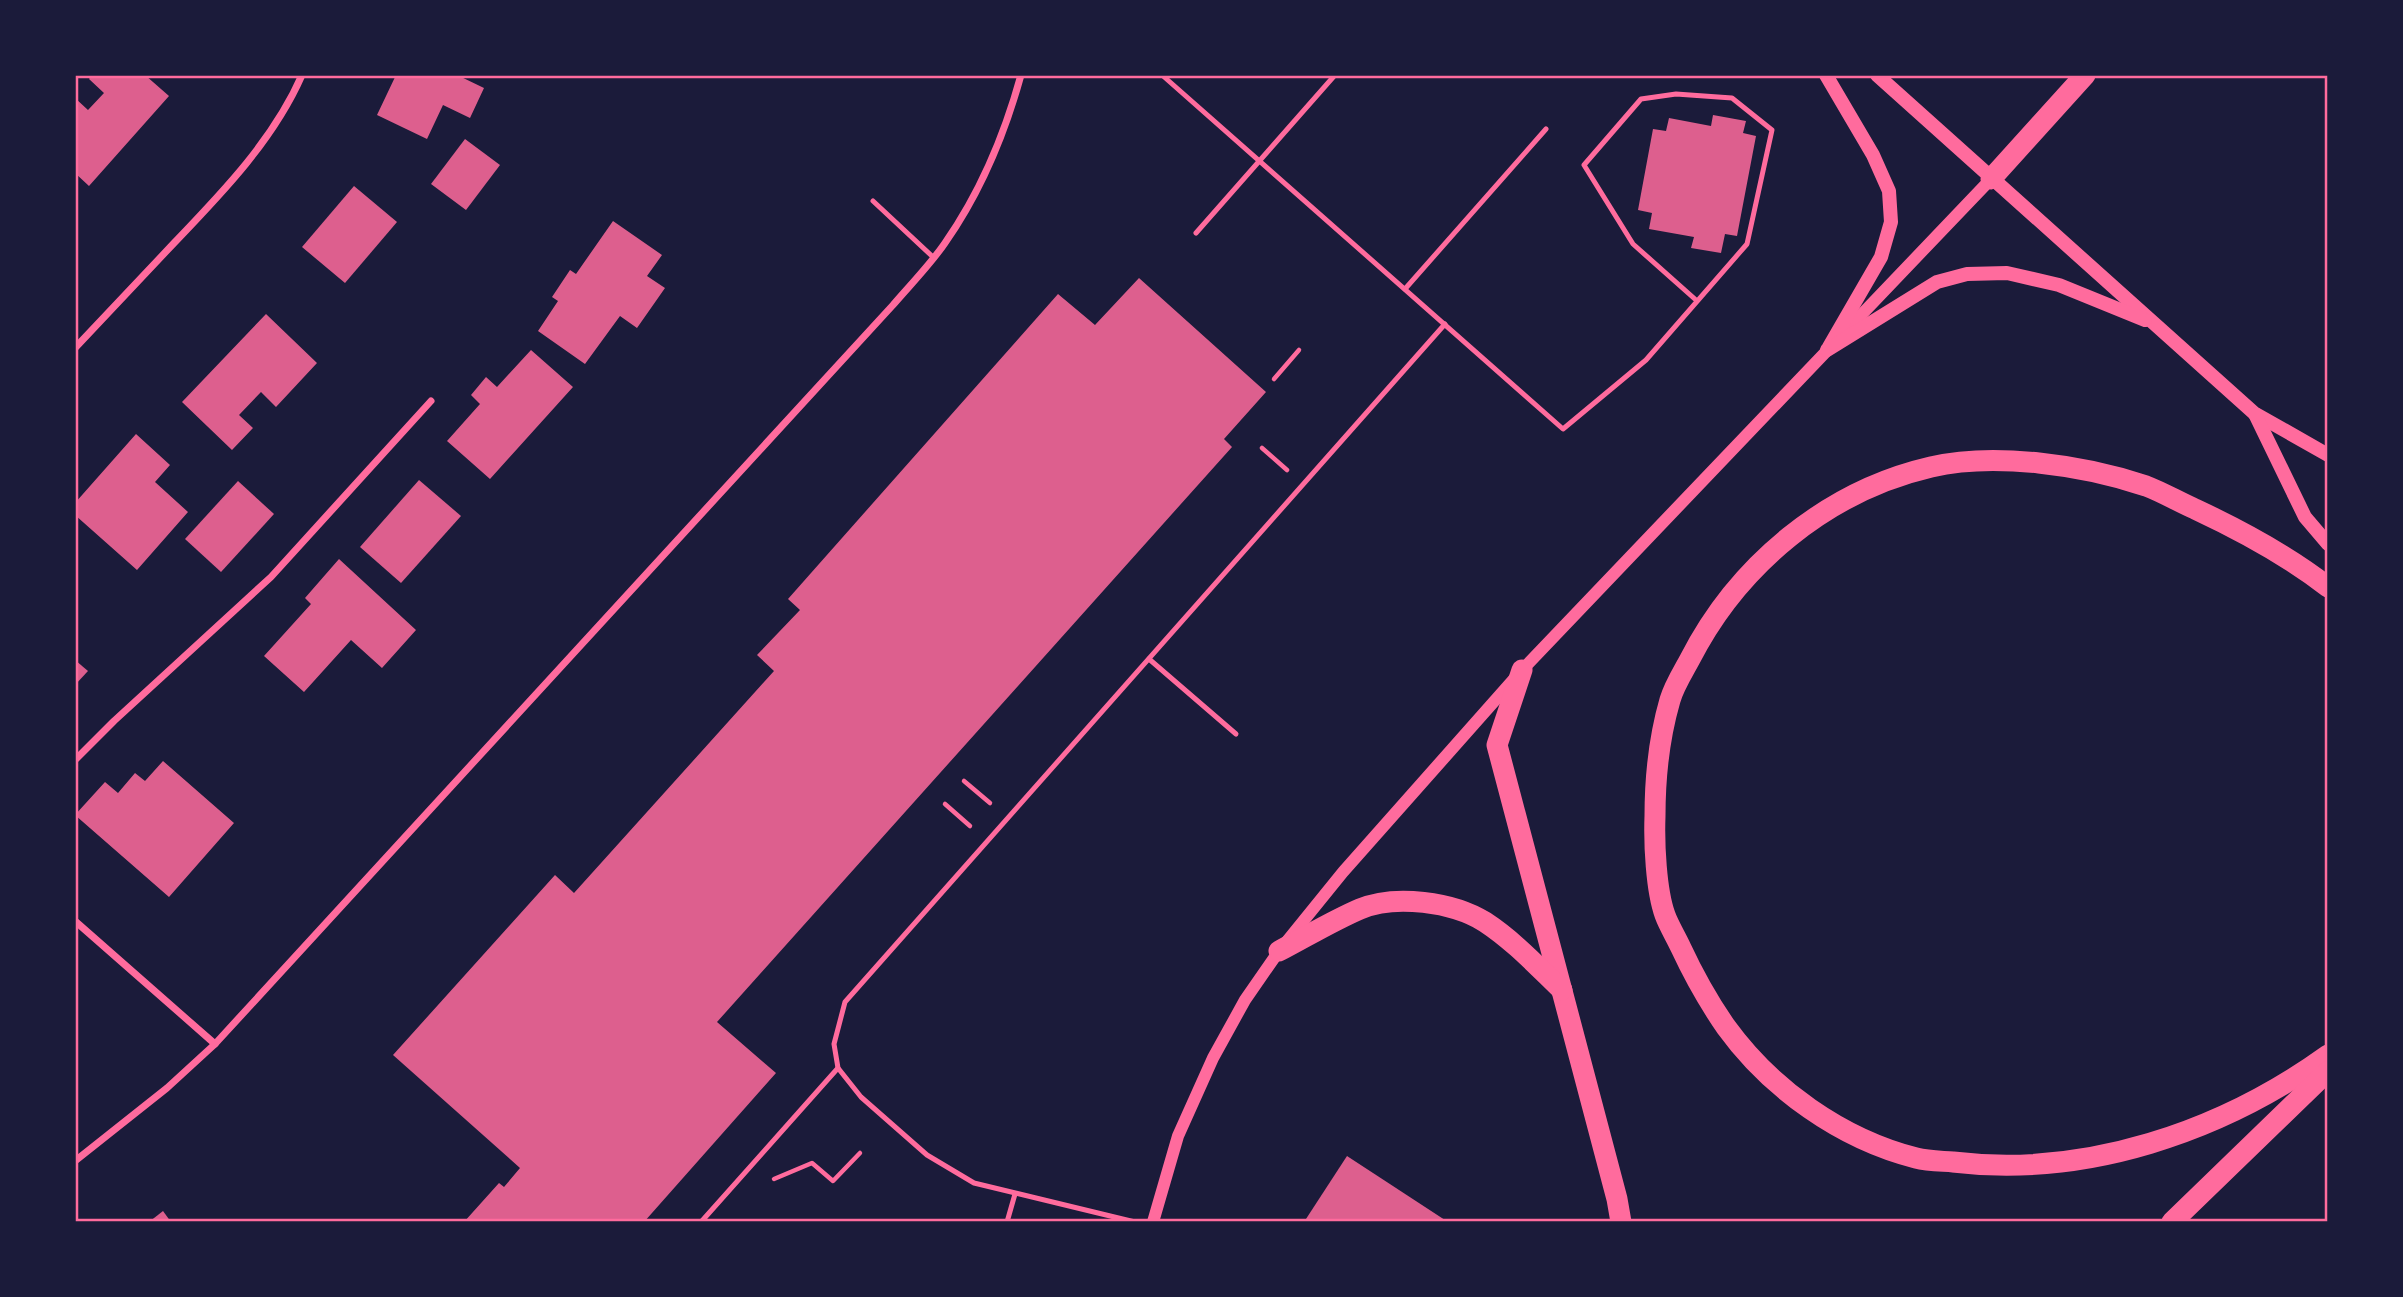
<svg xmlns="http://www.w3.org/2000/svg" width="2403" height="1297" viewBox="0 0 2403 1297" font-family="Cabin,sans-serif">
<rect width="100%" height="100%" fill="#1b1b3a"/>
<g fill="#dd5f8e">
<path d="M 92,75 L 145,75 L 169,96 L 89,186 L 75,173 L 75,98 L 88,110 L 104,93 L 89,79 Z"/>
<path d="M 396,75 L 457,75 L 484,88 L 470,118 L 443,105 L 427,139 L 377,115 Z"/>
<path d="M 1713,115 L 1746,121 L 1743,133 L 1756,136 L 1737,236 L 1725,234 L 1721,253 L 1691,248 L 1694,237 L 1649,229 L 1652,213 L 1638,210 L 1653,129 L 1666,131 L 1669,118 L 1711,126 Z"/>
<path d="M 465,139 L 500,165 L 466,210 L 431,184 Z"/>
<path d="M 354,186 L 397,222 L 345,283 L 302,247 Z"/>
<path d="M 613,221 L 662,255 L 647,276 L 665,288 L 637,328 L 620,316 L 585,364 L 538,331 L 558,301 L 552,297 L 570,270 L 576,274 Z"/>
<path d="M 1139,278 L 1266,392 L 1224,439 L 1232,447 L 717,1022 L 776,1073 L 644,1222 L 464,1222 L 499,1183 L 504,1187 L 520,1168 L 393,1055 L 555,875 L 574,893 L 774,671 L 757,655 L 800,610 L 788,599 L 1058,294 L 1095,325 Z"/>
<path d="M 266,314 L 317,363 L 276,407 L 261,392 L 239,415 L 253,428 L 232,450 L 182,402 Z"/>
<path d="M 531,350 L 573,387 L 490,479 L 447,441 L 480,404 L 471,395 L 486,377 L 497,387 Z"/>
<path d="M 136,434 L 170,465 L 155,482 L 188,512 L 137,570 L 75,515 L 75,503 Z"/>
<path d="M 419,480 L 461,516 L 401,583 L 360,547 Z"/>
<path d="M 238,481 L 274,514 L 221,572 L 185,539 Z"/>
<path d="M 339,559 L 416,630 L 382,668 L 351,640 L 304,692 L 264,656 L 311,604 L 305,598 Z"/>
<path d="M 75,660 L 88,671 L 75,685 Z"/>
<path d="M 163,761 L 234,823 L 169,897 L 75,815 L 105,782 L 118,793 L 135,773 L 145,781 Z"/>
<path d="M 1347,1156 L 1448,1222 L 1304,1222 Z"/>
<path d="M 163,1211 L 171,1222 L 149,1222 Z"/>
</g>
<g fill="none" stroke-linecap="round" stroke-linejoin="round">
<g stroke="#ff6b9d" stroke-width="4.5">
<path d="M 1274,379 L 1299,350"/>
<path d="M 1262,448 L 1287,470"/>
<path d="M 964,781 L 990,803"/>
<path d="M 945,804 L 970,826"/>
<path d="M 774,1179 L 812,1163 L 833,1181 L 860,1153"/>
</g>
<g stroke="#ff6b9d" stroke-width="5">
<path d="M 1162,75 L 1563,429 L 1646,360 L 1747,244 L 1772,130 L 1732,98 L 1676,94 L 1641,99 L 1584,165 L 1633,244 L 1696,300"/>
<path d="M 873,201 L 933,257"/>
<path d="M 1196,233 L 1335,75"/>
<path d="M 1405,289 L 1546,129"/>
<path d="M 1149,659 L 1236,734"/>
<path d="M 701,1222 L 838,1068"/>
<path d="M 1007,1222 L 1015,1194"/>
<path d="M 1135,1222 L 974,1183 L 927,1155 L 861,1097 L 838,1068 L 834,1044 L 845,1002 L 1445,324"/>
</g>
<g stroke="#ff6b9d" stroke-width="7">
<path d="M 75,348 C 109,312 142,277 175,242 C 223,192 274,139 302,75"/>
<path d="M 75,760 L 114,721 L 271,577 L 431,401"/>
<path d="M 75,921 L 215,1044"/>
<path d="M 75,1161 L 167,1088 L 215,1044 L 893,305 C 910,285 930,265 945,243 C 980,193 1005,133 1021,75"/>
</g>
<path stroke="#ff6b9d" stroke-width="12" d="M 1153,1222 L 1178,1136 L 1213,1058 L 1245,1000 L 1279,951 L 1343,872 L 1522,670 L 1991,179"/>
<g stroke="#ff6b9d" stroke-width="14">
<path d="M 1826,75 L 1873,155 L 1889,191 L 1891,222 L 1881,257 L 1829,347"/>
<path d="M 1877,75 L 2254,413 L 2328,455"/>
<path d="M 1827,350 L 1937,282 L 1967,274 L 2007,273 L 2059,285 L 2145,320"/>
<path d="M 2255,414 L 2305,517 L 2328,544"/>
</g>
<g stroke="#ff6b9d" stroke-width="21">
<path d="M 1991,179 L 2085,75"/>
<path d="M 2328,587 C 2287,555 2242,531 2195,509 C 2179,502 2162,492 2146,486 C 2084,465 1994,452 1931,467 C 1827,491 1738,565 1690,659 C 1683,672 1674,686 1670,700 C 1659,738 1655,776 1655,816 C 1654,843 1656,890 1665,915 C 1669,926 1676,937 1681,948 C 1694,976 1708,1001 1726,1027 C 1771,1089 1841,1139 1916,1158 C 1928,1161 1941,1161 1953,1162 C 2085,1178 2221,1132 2328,1055"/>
<path d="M 1522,670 L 1497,745 L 1617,1199 L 1621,1222"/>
<path d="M 1279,951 C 1306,937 1332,921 1360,909 C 1395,894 1453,902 1485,922 C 1514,941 1538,967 1562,990"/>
<path d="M 2172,1222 L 2328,1071"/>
</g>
</g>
<rect width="2403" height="1297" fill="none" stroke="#1b1b3a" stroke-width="154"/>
<rect x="77" y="77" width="2249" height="1143" fill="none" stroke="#ff6b9d" stroke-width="2.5"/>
</svg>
